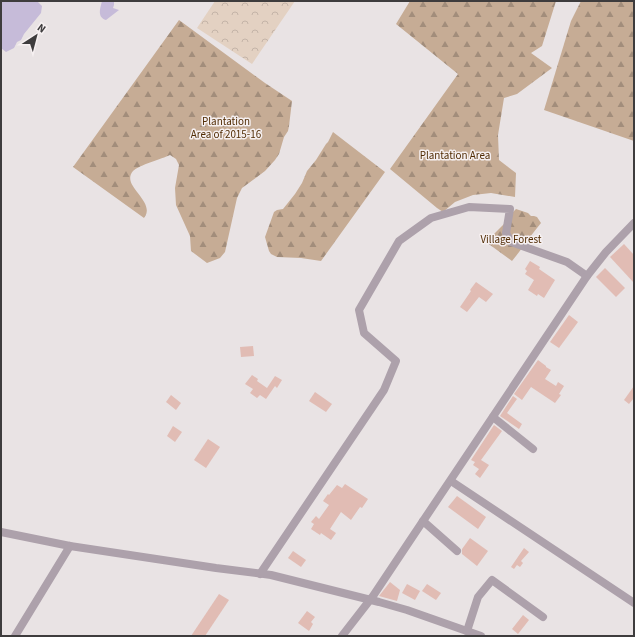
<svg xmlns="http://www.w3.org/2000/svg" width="635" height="637" viewBox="0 0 635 637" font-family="'Source Sans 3',sans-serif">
<defs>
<pattern id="forest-firs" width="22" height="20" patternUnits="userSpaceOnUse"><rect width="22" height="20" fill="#c6ac95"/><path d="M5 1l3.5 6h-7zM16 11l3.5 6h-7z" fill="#a28d7b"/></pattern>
<pattern id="park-crowns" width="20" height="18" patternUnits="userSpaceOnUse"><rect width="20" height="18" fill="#e3d1c2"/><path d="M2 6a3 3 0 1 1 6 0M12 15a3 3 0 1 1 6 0" fill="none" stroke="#c4b4a8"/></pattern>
</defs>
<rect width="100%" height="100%" fill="#e9e3e4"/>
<g fill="url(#forest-firs)">
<path d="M 410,1 L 556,1 L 542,46 L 531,53 L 552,68 L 517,94 L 504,98 L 498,135 L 499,160 L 516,173 L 515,197 L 491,193 L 473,195 L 455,202 L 443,212 L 437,208 L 390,169 L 458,74 L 396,24 Z"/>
<path d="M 581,1 L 634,1 L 634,141 L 544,110 L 571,21 Z"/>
<path d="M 179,20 L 265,83 L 292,101 L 289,126 L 288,131 L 284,137 L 279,154 L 275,160 L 265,171 L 242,188 L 237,198 L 225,252 L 220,258 L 207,263 L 191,251 L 190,236 L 176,205 L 175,188 L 179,165 L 176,159 L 170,155 C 162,159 139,165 133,171 C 120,186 157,201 144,218 L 73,167 Z"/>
<path d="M 333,132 L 385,172 L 321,261 L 301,258 L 277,257 L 271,254 L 269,251 L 265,237 L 274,212 L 277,210 L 283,209 L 295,194 L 302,183 L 307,171 L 316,160 L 326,144 L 328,142 Z"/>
<path d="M 516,209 L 528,213 L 531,216 L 534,216 L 537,217 L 541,223 C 531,235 522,249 512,261 L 486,242 L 506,222 L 510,215 Z"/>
</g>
<path fill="url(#park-crowns)" d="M 215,1 L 295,1 L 252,64 L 197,28 Z"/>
<g fill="#c6bbd9">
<path d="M 1,1 L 37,1 L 42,6 L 41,13 L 24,34 L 21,40 L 17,42 L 14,48 L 6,52 L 1,48 Z"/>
<path d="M 102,1 L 115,1 L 114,2 L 114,5 L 113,8 L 119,10 L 106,20 C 97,17 100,9 102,1 Z"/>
</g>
<g fill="#e1bcb4">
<path d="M 624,244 L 634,255 L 634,283 L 610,257 Z"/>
<path d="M 530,261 L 540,267 L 539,269 L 555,280 L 544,298 L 538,294 L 537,296 L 528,290 L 534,280 L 525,274 L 527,271 L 525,269 Z"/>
<path d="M 605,268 L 625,288 L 616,297 L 596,277 Z"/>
<path d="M 476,282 L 493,294 L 486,302 L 479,297 L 467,312 L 460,307 L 471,291 L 470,290 Z"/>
<path d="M 569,315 L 578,322 L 559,348 L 550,342 Z"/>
<path d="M 253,346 L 254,356 L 241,357 L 240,347 Z"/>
<path d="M 538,360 L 546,366 L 546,367 L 551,370 L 545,379 L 556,386 L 558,382 L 564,386 L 559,394 L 561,395 L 555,403 L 531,387 L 522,400 L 514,394 Z"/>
<path d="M 252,375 L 258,379 L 257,381 L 267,388 L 275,376 L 282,380 L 277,388 L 275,386 L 266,399 L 260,395 L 257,398 L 250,393 L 253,389 L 245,384 Z"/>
<path d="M 634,386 L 634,398 L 629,404 L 624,400 Z"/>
<path d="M 315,392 L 332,404 L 326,412 L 309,401 Z"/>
<path d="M 171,395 L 181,403 L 176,410 L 166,402 Z"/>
<path d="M 513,396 L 517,399 L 507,413 L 522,424 L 519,429 L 500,416 Z"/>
<path d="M 494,425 L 502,431 L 481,460 L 489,465 L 480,478 L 475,474 L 479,469 L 473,465 L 475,462 L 471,460 Z"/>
<path d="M 173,426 L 182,432 L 175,442 L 167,436 Z"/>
<path d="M 208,439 L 220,447 L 206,468 L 194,460 Z"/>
<path d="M 345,484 L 368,499 L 362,508 L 360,507 L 351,520 L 341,512 L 330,529 L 336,533 L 331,540 L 321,533 L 320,535 L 311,529 L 314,524 L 311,522 L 316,516 L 319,519 L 329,505 L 323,501 L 328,494 L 329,495 L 337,485 L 342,488 Z"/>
<path d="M 457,496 L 486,517 L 478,529 L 448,507 Z"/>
<path d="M 470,538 L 488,551 L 477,566 L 462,554 L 462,549 Z"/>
<path d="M 524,548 L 529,552 L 521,561 L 523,563 L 520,567 L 517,565 L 514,569 L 511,567 Z"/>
<path d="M 293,551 L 306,560 L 301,567 L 288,558 Z"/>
<path d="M 390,582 L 400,590 L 397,601 L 379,596 Z"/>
<path d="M 407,584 L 420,591 L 415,600 L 402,593 Z"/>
<path d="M 427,584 L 441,593 L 436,600 L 422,591 Z"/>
<path d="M 219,594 L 229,600 L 205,636 L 191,636 Z"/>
<path d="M 307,611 L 315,617 L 311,622 L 313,624 L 309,631 L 298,623 Z"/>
<path d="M 523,615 L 529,620 L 518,634 L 512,629 Z"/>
</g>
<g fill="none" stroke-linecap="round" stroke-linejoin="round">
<g stroke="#ada1ab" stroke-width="8">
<path d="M 493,417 L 533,449"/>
<path d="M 451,481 L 634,603"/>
<path d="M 423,521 L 457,551"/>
<path d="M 1,532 L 70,546 L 216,568 L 271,575 L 379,602 L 407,610 L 481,636"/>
<path d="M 260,574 L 384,390 L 396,361 L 364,333 L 359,310 L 399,241 L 431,218 L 469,207 L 510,209 L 506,233 L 511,242 L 567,262 L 587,276"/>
<path d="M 467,631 L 478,597 L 492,580 L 543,617"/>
<path d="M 15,636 L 70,546"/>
<path d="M 342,636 L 373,596 L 409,542 L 587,276 L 606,252 L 634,223"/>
</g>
</g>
<g text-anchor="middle" stroke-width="3" stroke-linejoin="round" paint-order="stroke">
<g font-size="11" fill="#512c04" stroke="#f6f0f1">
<text x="226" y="125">Plantation<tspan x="226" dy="13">Area of 2015-16</tspan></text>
<text x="455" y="159">Plantation Area</text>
<text x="511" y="243">Village Forest</text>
</g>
</g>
<rect width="635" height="637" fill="none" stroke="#3e3c3d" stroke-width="4"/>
<g transform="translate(36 36) rotate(36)" stroke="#f6f0f1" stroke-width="3" paint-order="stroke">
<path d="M0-3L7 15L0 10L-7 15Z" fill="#3e3c3d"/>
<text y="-6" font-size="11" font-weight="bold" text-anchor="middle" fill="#3e3c3d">N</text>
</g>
</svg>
